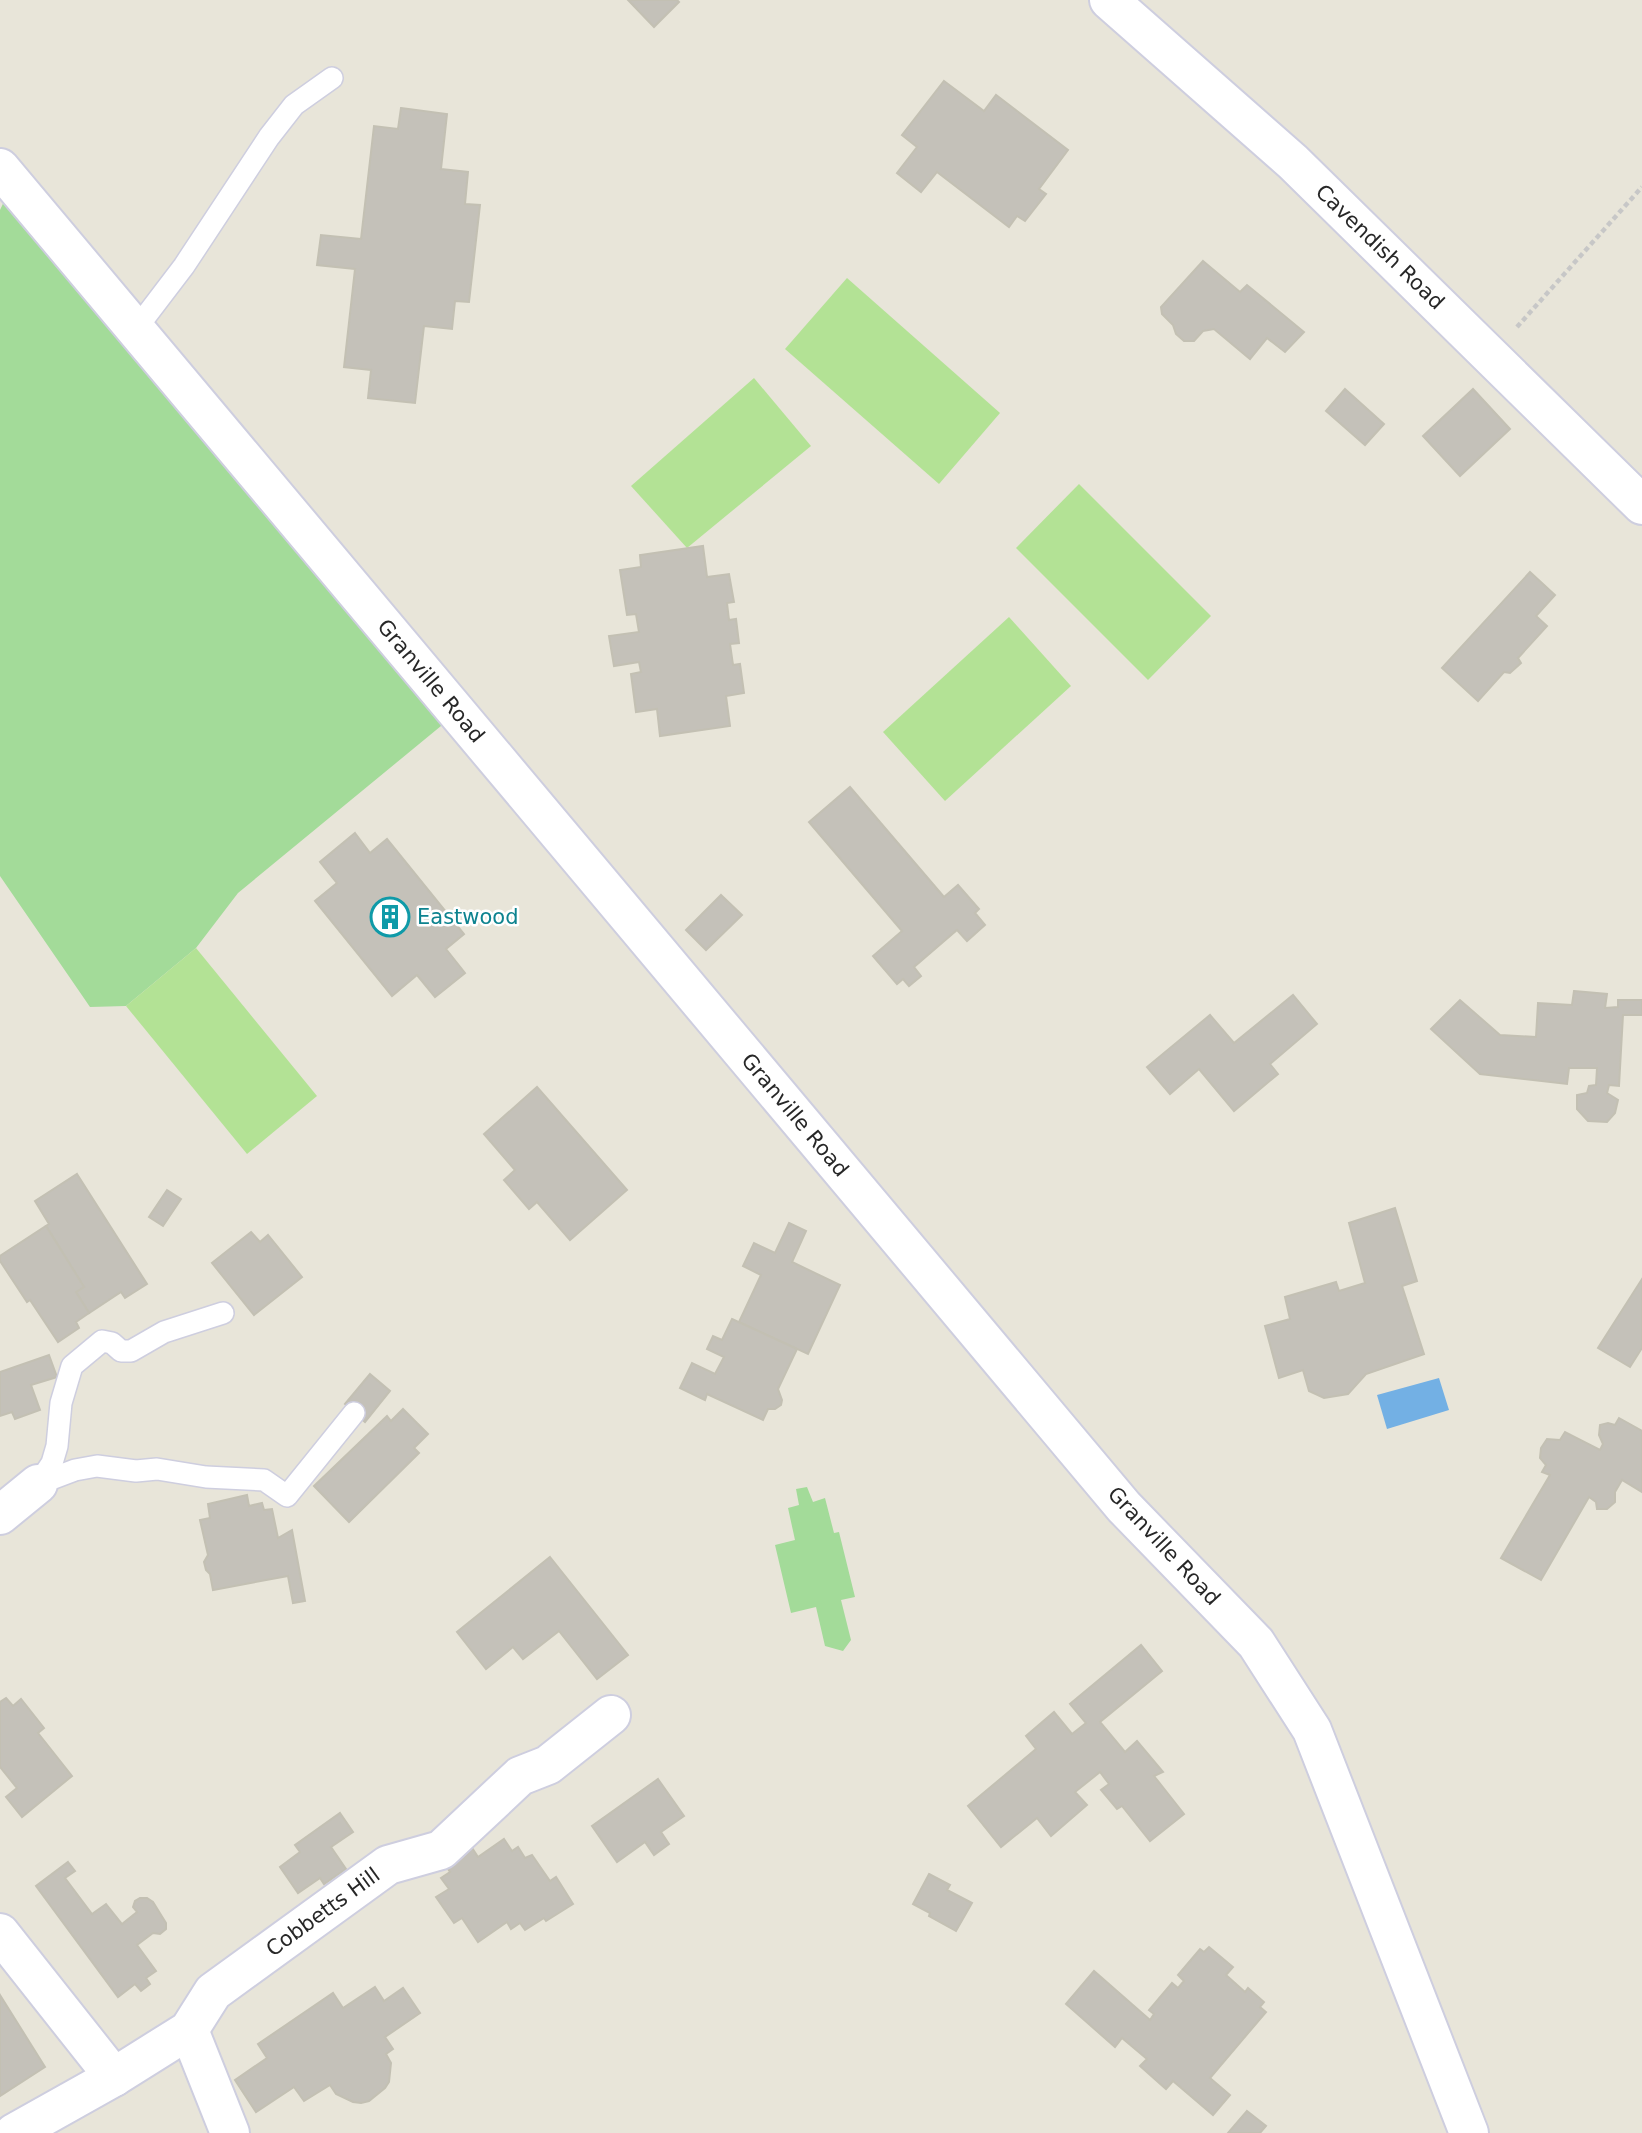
<svg xmlns="http://www.w3.org/2000/svg" width="1642" height="2133" viewBox="0 0 1642 2133" font-family="'DejaVu Sans',sans-serif">
<rect width="100%" height="100%" fill="#e8e5d9"/>
<g fill="#a3db99">
<path d="M 18,172 L 458,712 L 238,893 L 196,948 L 126,1006 L 90,1007 L 0,876 L 0,210 Z"/>
<path d="M 807,1487 L 813,1502 L 825,1498 L 834,1533 L 839,1532 L 855,1597 L 841,1600 L 851,1640 L 843,1651 L 825,1646 L 816,1607 L 791,1613 L 775,1545 L 795,1540 L 788,1508 L 799,1505 L 796,1489 Z"/>
</g>
<g fill="#b3e295">
<path d="M 847,278 L 1000,413 L 939,484 L 785,349 Z"/>
<path d="M 754,378 L 811,446 L 687,548 L 631,486 Z"/>
<path d="M 1079,484 L 1211,616 L 1148,680 L 1016,548 Z"/>
<path d="M 1009,617 L 1071,686 L 945,801 L 883,732 Z"/>
<path d="M 196,948 L 317,1096 L 247,1154 L 126,1006 Z"/>
</g>
<path fill="#73b0e4" d="M 1439,1378 L 1449,1410 L 1387,1429 L 1377,1395 Z"/>
<g fill="#c4c1b9" stroke="#c3c0b3" stroke-width="2">
<path d="M 628,0 L 677,0 L 679,2 L 654,27 Z"/>
<path d="M 944,81 L 984,111 L 996,95 L 1068,150 L 1039,189 L 1046,194 L 1025,221 L 1017,216 L 1009,227 L 937,172 L 921,192 L 897,173 L 917,147 L 902,135 Z"/>
<path d="M 401,108 L 447,114 L 441,169 L 468,172 L 465,204 L 480,205 L 469,302 L 455,301 L 452,329 L 424,326 L 415,403 L 368,398 L 371,370 L 344,367 L 355,269 L 317,265 L 321,235 L 361,239 L 374,126 L 398,129 Z"/>
<path d="M 1203,261 L 1240,292 L 1247,285 L 1304,332 L 1285,352 L 1267,338 L 1250,359 L 1214,329 L 1203,331 L 1194,341 L 1184,341 L 1176,334 L 1173,325 L 1162,314 L 1161,307 Z"/>
<path d="M 1345,389 L 1384,424 L 1365,445 L 1326,411 Z"/>
<path d="M 1473,389 L 1510,429 L 1460,476 L 1423,436 Z"/>
<path d="M 703,546 L 707,577 L 729,574 L 734,602 L 727,603 L 729,620 L 736,619 L 739,643 L 730,644 L 733,665 L 740,664 L 744,693 L 726,696 L 730,726 L 660,736 L 657,709 L 636,712 L 631,674 L 641,672 L 639,662 L 614,666 L 609,636 L 639,632 L 636,614 L 627,615 L 620,570 L 641,567 L 640,555 Z"/>
<path d="M 1530,572 L 1555,595 L 1536,616 L 1547,626 L 1518,658 L 1521,663 L 1510,673 L 1504,672 L 1478,701 L 1442,668 Z"/>
<path d="M 850,787 L 944,897 L 958,885 L 979,909 L 975,913 L 985,925 L 967,941 L 957,930 L 914,967 L 921,976 L 909,986 L 903,979 L 897,984 L 873,956 L 902,931 L 809,822 Z"/>
<path d="M 355,833 L 370,853 L 387,839 L 464,934 L 446,949 L 465,973 L 435,997 L 417,975 L 392,996 L 315,901 L 337,883 L 320,862 Z"/>
<path d="M 721,895 L 742,915 L 706,950 L 686,930 Z"/>
<path d="M 1574,991 L 1607,994 L 1605,1008 L 1618,1007 L 1618,1000 L 1642,1000 L 1642,1015 L 1623,1015 L 1619,1086 L 1609,1085 L 1607,1093 L 1618,1100 L 1615,1113 L 1607,1122 L 1588,1121 L 1577,1109 L 1577,1095 L 1587,1093 L 1589,1086 L 1596,1085 L 1597,1068 L 1569,1068 L 1567,1084 L 1480,1074 L 1431,1029 L 1460,1000 L 1500,1035 L 1536,1037 L 1538,1003 L 1572,1005 Z"/>
<path d="M 1293,995 L 1317,1024 L 1270,1064 L 1278,1074 L 1234,1111 L 1199,1069 L 1170,1094 L 1147,1067 L 1210,1015 L 1234,1043 Z"/>
<path d="M 537,1087 L 627,1190 L 570,1240 L 537,1202 L 529,1209 L 504,1180 L 515,1170 L 484,1134 Z"/>
<path d="M 77,1174 L 147,1284 L 125,1298 L 121,1292 L 89,1313 L 76,1292 L 84,1287 L 46,1226 L 49,1224 L 35,1201 Z"/>
<path d="M 167,1190 L 181,1199 L 163,1226 L 149,1217 Z"/>
<path d="M 1395,1208 L 1417,1281 L 1402,1286 L 1424,1354 L 1366,1374 L 1348,1394 L 1324,1398 L 1309,1391 L 1303,1370 L 1279,1378 L 1265,1326 L 1290,1319 L 1285,1297 L 1336,1282 L 1339,1291 L 1365,1283 L 1349,1223 Z"/>
<path d="M 789,1223 L 806,1231 L 792,1262 L 840,1285 L 808,1354 L 739,1322 L 761,1275 L 743,1266 L 754,1243 L 775,1253 Z"/>
<path d="M 46,1226 L 84,1287 L 76,1292 L 89,1313 L 76,1322 L 79,1328 L 58,1342 L 30,1300 L 27,1302 L 0,1261 L 0,1256 Z"/>
<path d="M 251,1232 L 260,1242 L 268,1235 L 302,1277 L 254,1315 L 212,1263 Z"/>
<path d="M 1642,1279 L 1642,1348 L 1630,1367 L 1598,1348 Z"/>
<path d="M 732,1319 L 797,1349 L 778,1389 L 782,1400 L 781,1405 L 775,1409 L 768,1409 L 763,1420 L 707,1394 L 705,1400 L 680,1388 L 692,1363 L 715,1374 L 724,1357 L 707,1349 L 713,1336 L 722,1340 Z"/>
<path d="M 49,1355 L 57,1377 L 31,1385 L 40,1410 L 15,1419 L 12,1412 L 0,1416 L 0,1372 Z"/>
<path d="M 370,1374 L 390,1391 L 365,1422 L 345,1404 Z"/>
<path d="M 403,1409 L 428,1434 L 414,1448 L 419,1453 L 349,1522 L 314,1486 L 387,1416 L 391,1421 Z"/>
<path d="M 1619,1418 L 1642,1431 L 1642,1492 L 1622,1480 L 1615,1492 L 1615,1502 L 1607,1509 L 1597,1509 L 1596,1502 L 1589,1497 L 1541,1580 L 1501,1558 L 1550,1475 L 1542,1472 L 1546,1465 L 1540,1458 L 1541,1448 L 1547,1439 L 1560,1440 L 1565,1432 L 1600,1450 L 1603,1444 L 1599,1435 L 1600,1425 L 1608,1423 L 1615,1425 Z"/>
<path d="M 247,1495 L 249,1506 L 262,1503 L 264,1510 L 272,1509 L 278,1538 L 292,1530 L 305,1601 L 293,1603 L 288,1576 L 213,1590 L 210,1574 L 206,1570 L 204,1562 L 208,1555 L 200,1520 L 210,1518 L 208,1504 Z"/>
<path d="M 550,1557 L 628,1655 L 597,1679 L 559,1631 L 523,1659 L 513,1647 L 486,1669 L 457,1632 Z"/>
<path d="M 1141,1645 L 1162,1671 L 1100,1722 L 1125,1752 L 1137,1741 L 1163,1772 L 1154,1776 L 1184,1814 L 1150,1841 L 1122,1806 L 1117,1809 L 1101,1790 L 1109,1784 L 1100,1772 L 1075,1792 L 1087,1805 L 1051,1836 L 1037,1818 L 1001,1847 L 968,1806 L 1036,1749 L 1026,1736 L 1054,1712 L 1072,1734 L 1086,1723 L 1070,1704 Z"/>
<path d="M 6,1698 L 13,1706 L 21,1699 L 44,1728 L 38,1733 L 72,1776 L 22,1817 L 6,1797 L 17,1788 L 0,1767 L 0,1702 Z"/>
<path d="M 658,1779 L 684,1816 L 661,1832 L 669,1844 L 654,1855 L 645,1842 L 617,1862 L 592,1826 Z"/>
<path d="M 340,1813 L 353,1832 L 331,1847 L 346,1869 L 324,1884 L 320,1878 L 298,1893 L 280,1867 L 300,1852 L 295,1845 Z"/>
<path d="M 504,1839 L 512,1851 L 518,1847 L 525,1858 L 532,1855 L 550,1881 L 556,1877 L 573,1904 L 546,1921 L 544,1918 L 525,1930 L 520,1923 L 511,1929 L 507,1922 L 478,1942 L 462,1918 L 454,1923 L 436,1897 L 449,1889 L 441,1878 L 450,1872 L 442,1860 L 469,1843 L 478,1857 Z"/>
<path d="M 68,1862 L 75,1871 L 65,1878 L 92,1914 L 106,1904 L 122,1924 L 137,1912 L 133,1907 L 135,1901 L 140,1898 L 147,1898 L 153,1902 L 166,1923 L 166,1929 L 160,1934 L 153,1933 L 137,1945 L 156,1971 L 146,1978 L 150,1984 L 141,1991 L 135,1984 L 118,1997 L 36,1886 Z"/>
<path d="M 929,1874 L 950,1885 L 947,1890 L 972,1903 L 956,1931 L 929,1916 L 930,1913 L 913,1904 Z"/>
<path d="M 1209,1947 L 1233,1967 L 1226,1975 L 1245,1992 L 1248,1988 L 1264,2002 L 1260,2007 L 1266,2012 L 1210,2078 L 1230,2095 L 1213,2115 L 1173,2081 L 1166,2089 L 1140,2066 L 1147,2059 L 1122,2038 L 1115,2047 L 1066,2004 L 1094,1971 L 1150,2020 L 1154,2014 L 1149,2010 L 1172,1983 L 1178,1988 L 1184,1981 L 1178,1975 L 1200,1949 L 1204,1952 Z"/>
<path d="M 375,1987 L 384,2001 L 403,1988 L 420,2013 L 385,2037 L 393,2049 L 386,2054 L 391,2063 L 389,2082 L 385,2088 L 369,2101 L 361,2103 L 353,2102 L 336,2094 L 330,2085 L 304,2101 L 294,2087 L 256,2112 L 235,2080 L 267,2058 L 258,2044 L 333,1993 L 343,2008 Z"/>
<path d="M 0,1995 L 45,2067 L 0,2096 Z"/>
<path d="M 1247,2111 L 1266,2126 L 1260,2133 L 1228,2133 Z"/>
</g>
<g fill="none" stroke-linecap="round" stroke-linejoin="round">
<defs>
<g id="lane">
<path d="M 136,329 L 184,266 L 269,137 L 294,105 L 332,78"/>
<path d="M 38,1484 L 75,1470 L 97,1466 L 136,1471 L 157,1469 L 206,1477 L 264,1480 L 287,1496 L 354,1413"/>
<path d="M 38,1484 L 52,1463 L 57,1446 L 61,1403 L 72,1366 L 102,1341 L 112,1343 L 121,1351 L 131,1351 L 164,1332 L 223,1313"/>
</g>
<g id="street">
<path d="M 1109,0 L 1293,162 L 1642,505"/>
<path d="M 0,168 L 1124,1507 L 1256,1643 L 1312,1730 L 1469,2133"/>
<path d="M 0,1515 L 38,1484"/>
<path d="M 0,1933 L 114,2077"/>
<path d="M 189,2030 L 230,2133"/>
<path d="M 14,2133 L 114,2077 L 189,2030 L 213,1992 L 388,1865 L 441,1850 L 520,1776 L 548,1765 L 611,1715"/>
</g>
</defs>
<use href="#lane" stroke="#cecedf" stroke-width="24"/>
<use href="#street" stroke="#cecedf" stroke-width="42"/>
<path stroke="#c7c7c7" stroke-width="4.5" stroke-dasharray="5 3.5" stroke-linecap="butt" d="M 1517,327 L 1642,187"/>
<use href="#lane" stroke="#fff" stroke-width="21"/>
<use href="#street" stroke="#fff" stroke-width="38"/>
</g>
<defs>
<symbol id="building-ring" viewBox="-11 -11 22 22"><circle r="9.5" fill="#fff" stroke="#0f9aa8" stroke-width="1.5"/><path d="M-4-6H4V6H1V3H-1V6H-4ZM-2.5-4.3h1.7v1.8h-1.7ZM.8-4.3h1.7v1.8H.8ZM-2.5-1h1.7V.8h-1.7ZM.8-1h1.7V.8H.8Z" fill="#0f9aa8"/></symbol>
</defs>
<g fill-rule="evenodd">
<use href="#building-ring" x="368" y="895" width="44" height="44"/>
</g>
<g text-anchor="middle" stroke-width="5" stroke-linejoin="round" paint-order="stroke">
<g font-size="21" fill="#272727" stroke="#fff">
<text transform="translate(1380 247) rotate(44)" y="7">Cavendish Road</text>
<text transform="translate(431 681) rotate(50)" y="7">Granville Road</text>
<text transform="translate(795 1115) rotate(50)" y="7">Granville Road</text>
<text transform="translate(1164 1546) rotate(47)" y="7">Granville Road</text>
<text transform="translate(323 1912) rotate(-36)" y="7">Cobbetts Hill</text>
</g>
<g font-size="21" fill="#0d838f" stroke="#fff" text-anchor="start">
<text x="417" y="924">Eastwood</text>
</g>
</g>
</svg>
